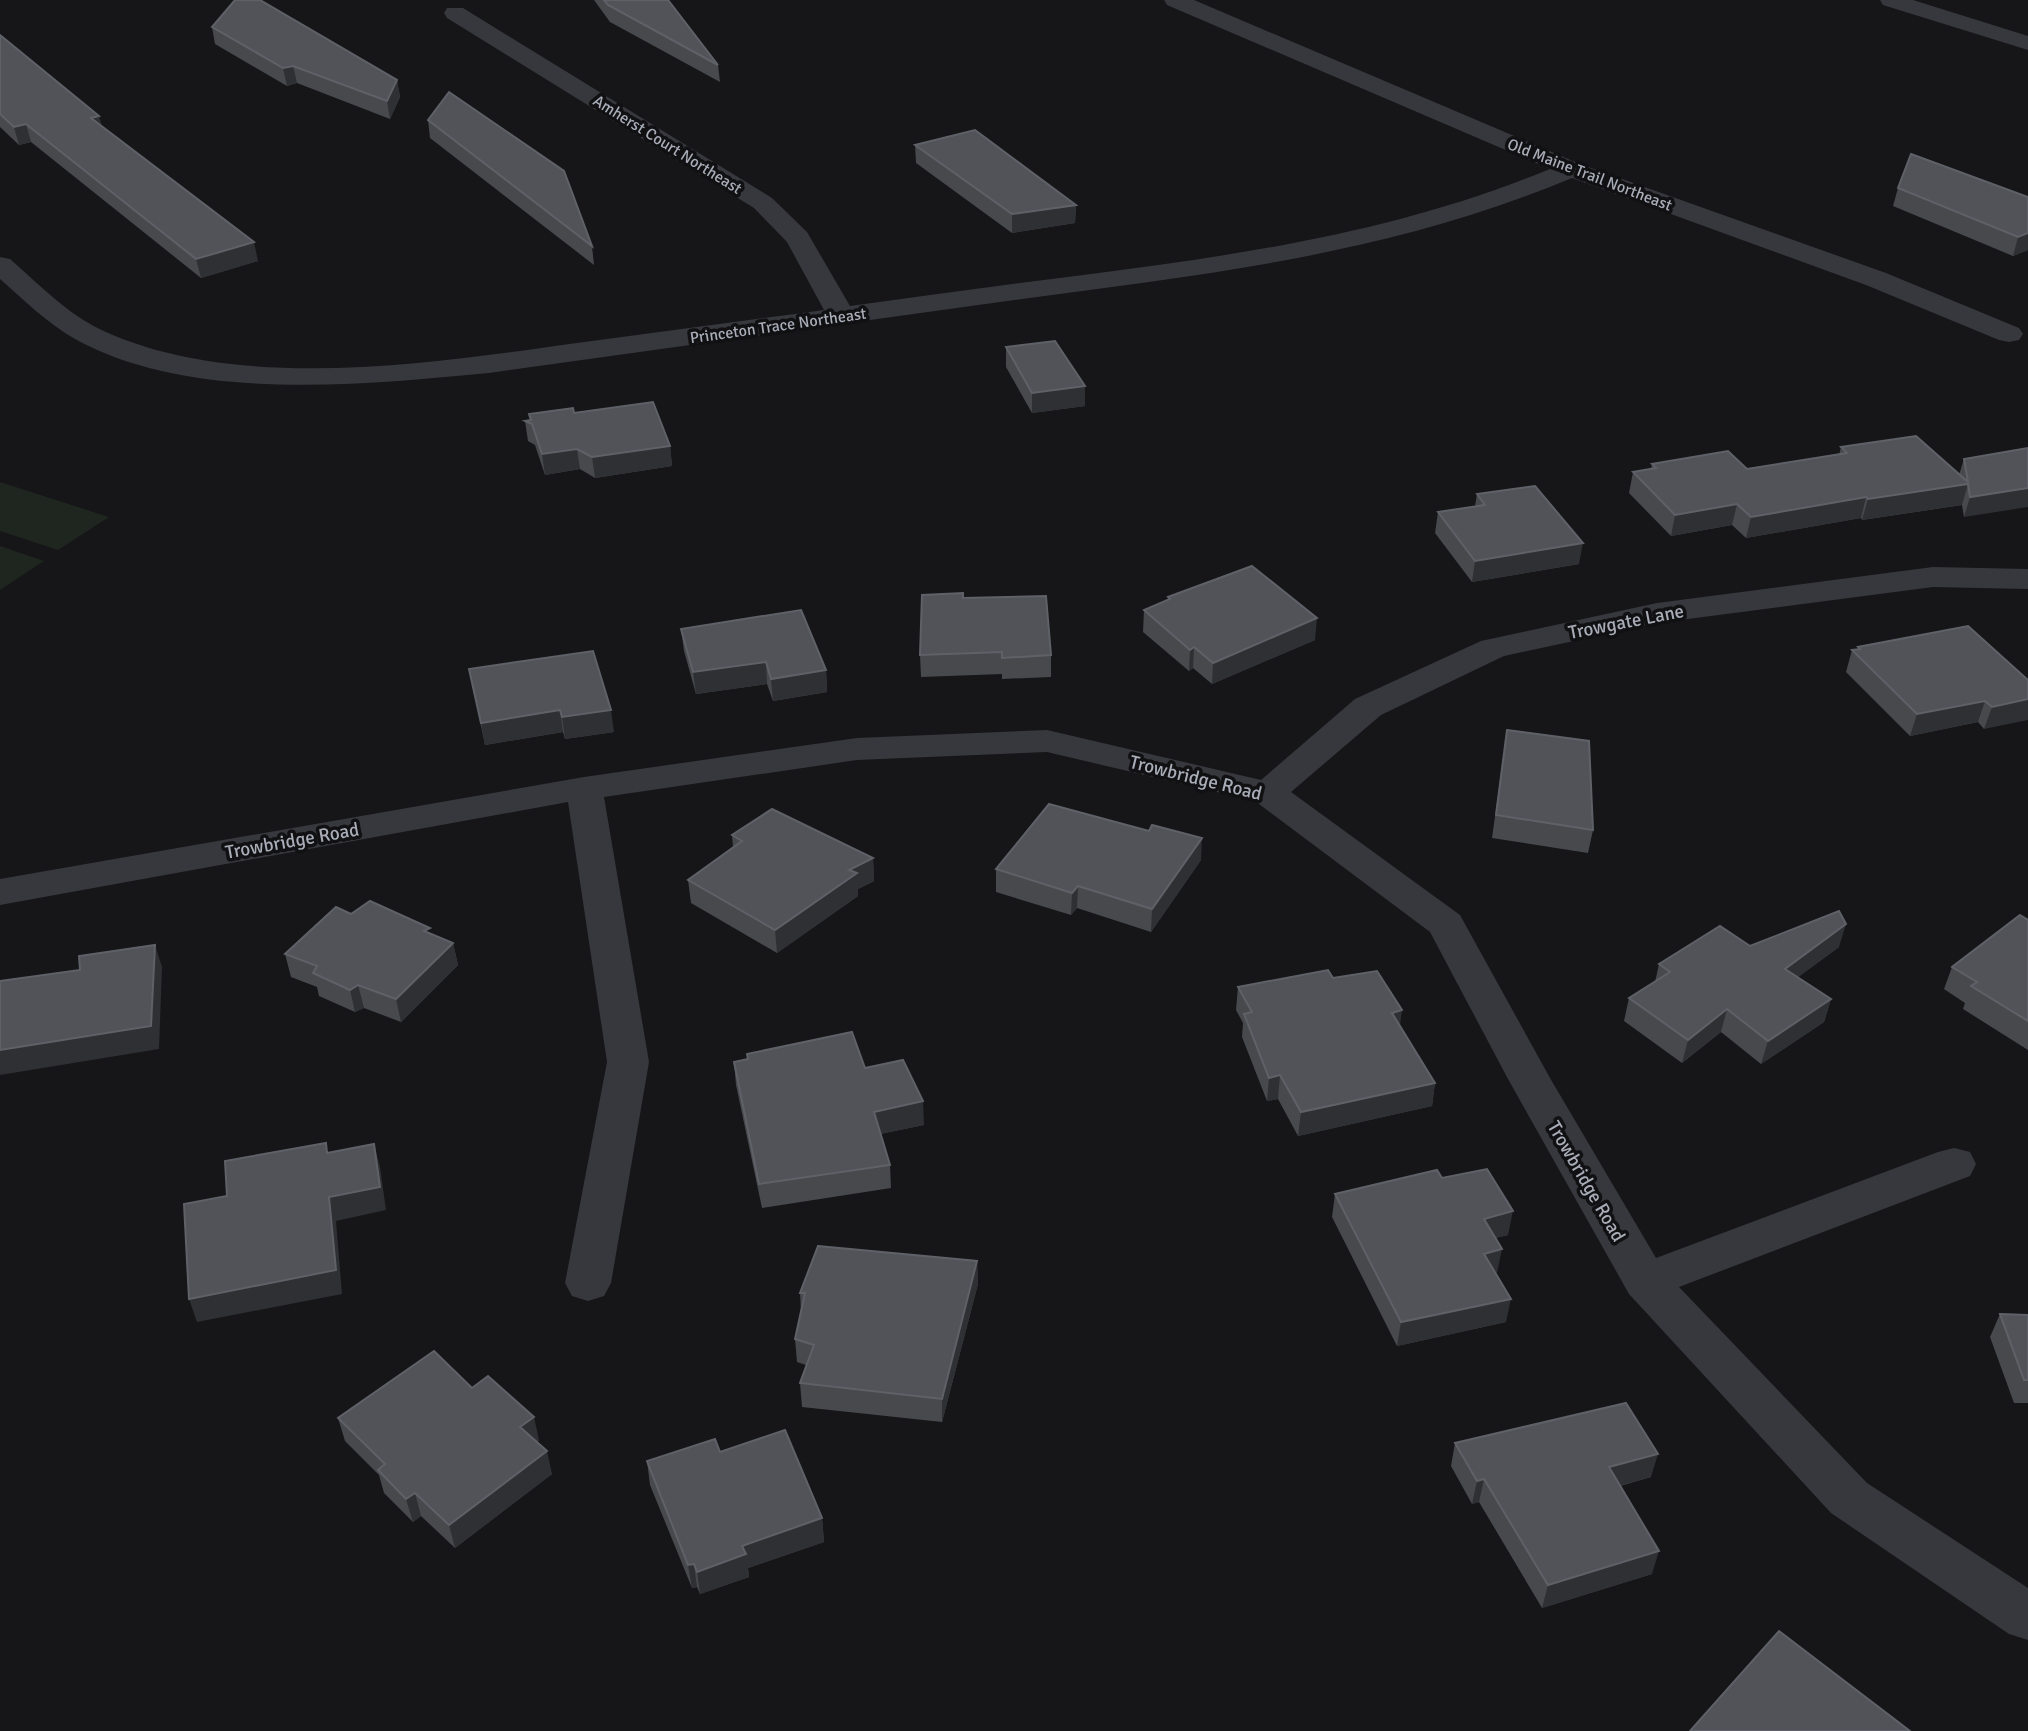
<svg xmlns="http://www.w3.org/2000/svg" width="2028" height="1731" viewBox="0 0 2028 1731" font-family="Signika,sans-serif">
<rect width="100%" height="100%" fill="#161618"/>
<g fill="#1e261f">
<path d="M 0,482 L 109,517 L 58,550 L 0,531 Z"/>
<path d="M 0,546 L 44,561 L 0,590 Z"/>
</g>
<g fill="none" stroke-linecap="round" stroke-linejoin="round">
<g fill="#37383d" fill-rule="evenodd">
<path d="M 1164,0 L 1194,0 L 1580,164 L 1886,273 L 2019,328 L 2023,334 L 2019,340 L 2009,342 L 1999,340 L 1866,285 L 1572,178 C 1390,254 1215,273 1022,299 C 844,324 667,348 489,373 C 361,385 191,403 75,339 C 47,323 24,300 0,279 L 0,257 L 10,259 C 40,285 69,316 106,332 C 242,393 434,363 577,343 C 659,332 742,321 824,310 L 787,242 L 754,208 L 447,18 L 444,13 L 447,8 L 463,8 L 772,198 L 807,232 L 850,306 C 930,295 1011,284 1091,274 C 1252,253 1399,231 1550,169 L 1167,5 Z"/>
<path d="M 1880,0 L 1913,0 L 2028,36 L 2028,50 L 1883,5 Z"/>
<path d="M 1933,567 L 2028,569 L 2028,589 L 1933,587 L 1657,623 L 1504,656 L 1381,715 L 1291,792 L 1460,915 L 1550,1078 L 1656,1258 L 1938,1152 L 1954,1148 L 1970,1152 L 1976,1164 L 1970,1176 L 1679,1287 L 1867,1483 L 2028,1588 L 2028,1640 L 2009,1634 L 1831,1513 L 1629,1294 L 1508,1079 L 1430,932 L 1255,801 L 1047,752 L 857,760 L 604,797 L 649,1062 L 611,1283 L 604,1296 L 588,1301 L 572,1296 L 565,1283 L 607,1062 L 568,802 L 0,905 L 0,879 L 584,777 L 857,738 L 1047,730 L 1261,780 L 1355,699 L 1481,641 L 1657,603 Z"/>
</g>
</g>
<g fill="#47494d">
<path d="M 594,0 L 668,0 L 718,65 L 720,82 L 610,22 Z"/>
<path d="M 212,27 L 397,80 L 400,97 L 390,119 L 297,83 L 287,86 L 215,44 Z"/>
<path d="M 0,35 L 102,127 L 258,261 L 201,278 L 31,142 L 19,145 L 0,127 Z"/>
<path d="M 428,120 L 592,246 L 594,265 L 430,138 Z"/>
<path d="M 915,145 L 1076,205 L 1075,223 L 1012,233 L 916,163 Z"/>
<path d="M 1898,188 L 2028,197 L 2028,250 L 2013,256 L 1893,206 Z"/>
<path d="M 1006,347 L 1085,406 L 1032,413 L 1006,367 Z"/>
<path d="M 529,414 L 670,446 L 672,466 L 595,478 L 580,469 L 545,475 L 535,445 L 528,441 L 525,421 L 530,420 Z"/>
<path d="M 1841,447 L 1959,475 L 1964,459 L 2028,448 L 1964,517 L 1962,505 L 1862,520 L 1861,518 L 1746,538 L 1732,525 L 1671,536 L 1629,493 L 1633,472 L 1651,469 L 1652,464 L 1747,469 L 1839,455 Z"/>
<path d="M 1477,494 L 1579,564 L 1472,582 L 1435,533 L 1438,512 L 1475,506 Z"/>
<path d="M 1168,597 L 1315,640 L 1212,684 L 1193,668 L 1189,671 L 1143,632 L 1144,610 L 1168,600 Z"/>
<path d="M 963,598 L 1051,655 L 1051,677 L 1002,679 L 1002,674 L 921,677 L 920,655 Z"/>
<path d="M 681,629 L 826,670 L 827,692 L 773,701 L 767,684 L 696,694 L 684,651 Z"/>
<path d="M 1858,647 L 2028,680 L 1984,729 L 1978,722 L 1910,736 L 1846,672 L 1852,650 L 1857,650 Z"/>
<path d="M 469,669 L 614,732 L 565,739 L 563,732 L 485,745 Z"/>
<path d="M 1507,730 L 1593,830 L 1588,853 L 1492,838 Z"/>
<path d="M 732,835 L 873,858 L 874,881 L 858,889 L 858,896 L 777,953 L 691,903 L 688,880 L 733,848 Z"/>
<path d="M 1201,860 L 1151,932 L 1077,908 L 1071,915 L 996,892 L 996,869 Z"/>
<path d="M 351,914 L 431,934 L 453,943 L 458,965 L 401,1022 L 364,1008 L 355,1012 L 319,996 L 317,987 L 291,977 L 285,954 Z"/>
<path d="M 2028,920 L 2028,1050 L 1963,1009 L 1965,1003 L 1944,989 L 1952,967 Z"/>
<path d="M 1750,946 L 1839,947 L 1798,977 L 1831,999 L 1824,1022 L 1761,1064 L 1721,1032 L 1682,1063 L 1624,1021 L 1629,998 L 1655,982 L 1659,964 Z"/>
<path d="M 1333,978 L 1400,1026 L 1435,1083 L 1432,1106 L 1298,1136 L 1278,1099 L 1267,1101 L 1242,1037 L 1243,1023 L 1236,1010 L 1238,987 Z"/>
<path d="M 747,1054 L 865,1068 L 924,1125 L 880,1134 L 890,1165 L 891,1188 L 762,1208 L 736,1085 L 734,1062 L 747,1059 Z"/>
<path d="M 1442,1178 L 1508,1235 L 1495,1238 L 1497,1273 L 1495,1273 L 1506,1322 L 1397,1346 L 1332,1217 L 1335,1194 Z"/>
<path d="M 977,1261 L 978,1284 L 942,1422 L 802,1407 L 800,1383 L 806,1365 L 797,1362 L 795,1339 L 801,1311 L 800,1293 Z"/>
<path d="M 2000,1314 L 2028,1315 L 2028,1403 L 2014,1403 L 1990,1337 Z"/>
<path d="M 472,1388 L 539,1440 L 537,1442 L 552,1474 L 455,1548 L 421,1516 L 413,1522 L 384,1493 L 379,1475 L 345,1441 L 338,1418 Z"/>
<path d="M 1455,1443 L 1651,1477 L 1620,1486 L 1652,1574 L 1542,1608 L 1479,1502 L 1472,1504 L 1451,1466 Z"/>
<path d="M 720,1452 L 822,1518 L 824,1542 L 748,1568 L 749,1577 L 700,1594 L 697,1587 L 692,1588 L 650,1485 L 647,1461 Z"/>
</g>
<g fill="#2f3033">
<path d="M 293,66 L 297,83 L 287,86 L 283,68 Z"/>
<path d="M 397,80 L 400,97 L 390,119 L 387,101 Z"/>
<path d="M 99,116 L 104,134 L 91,118 Z"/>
<path d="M 26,124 L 31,142 L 19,145 L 14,127 Z"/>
<path d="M 1076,205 L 1075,223 L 1012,233 L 1012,214 Z"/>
<path d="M 2028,233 L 2028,250 L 2013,256 L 2018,237 Z"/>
<path d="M 254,242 L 258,261 L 201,278 L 196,259 Z"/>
<path d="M 1085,386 L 1085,406 L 1032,413 L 1032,393 Z"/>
<path d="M 670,446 L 672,466 L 595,478 L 592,457 Z"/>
<path d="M 577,449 L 580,469 L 545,475 L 542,454 Z"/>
<path d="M 1968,484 L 1962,505 L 1862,520 L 1868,499 Z"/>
<path d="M 2028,488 L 2028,507 L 1964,517 L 1970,497 Z"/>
<path d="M 1866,497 L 1861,518 L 1746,538 L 1751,517 Z"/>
<path d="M 1737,504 L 1732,525 L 1671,536 L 1675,515 Z"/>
<path d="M 1583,543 L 1579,564 L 1472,582 L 1475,561 Z"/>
<path d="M 1317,618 L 1315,640 L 1212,684 L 1213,663 Z"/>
<path d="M 1194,647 L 1193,668 L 1189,671 L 1190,650 Z"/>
<path d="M 766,662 L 767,684 L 696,694 L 693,672 Z"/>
<path d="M 826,670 L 827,692 L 773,701 L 771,679 Z"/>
<path d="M 2028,699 L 2028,720 L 1984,729 L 1992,707 Z"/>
<path d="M 1985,701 L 1978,722 L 1910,736 L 1917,714 Z"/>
<path d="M 560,710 L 563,732 L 485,745 L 481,723 Z"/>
<path d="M 611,710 L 614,732 L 565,739 L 562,717 Z"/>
<path d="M 1202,838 L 1201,860 L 1151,932 L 1152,909 Z"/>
<path d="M 873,858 L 874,881 L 858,889 L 858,896 L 777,953 L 775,930 L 849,870 Z"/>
<path d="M 1078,886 L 1077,908 L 1071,915 L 1072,893 Z"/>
<path d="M 1846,924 L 1839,947 L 1778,992 L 1785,969 Z"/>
<path d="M 453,943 L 458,965 L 401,1022 L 396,999 Z"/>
<path d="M 155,945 L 162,967 L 159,1049 L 0,1075 L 0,1050 Z"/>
<path d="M 358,985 L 364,1008 L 355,1012 L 350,990 Z"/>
<path d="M 1831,999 L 1824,1022 L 1761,1064 L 1768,1041 Z"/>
<path d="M 1727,1009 L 1721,1032 L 1682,1063 L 1688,1040 Z"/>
<path d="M 1402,1010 L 1399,1033 L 1392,1013 Z"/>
<path d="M 1280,1075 L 1278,1099 L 1267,1101 L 1269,1078 Z"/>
<path d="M 1435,1083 L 1432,1106 L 1298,1136 L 1301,1112 Z"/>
<path d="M 923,1101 L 924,1125 L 875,1135 L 874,1112 Z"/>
<path d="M 374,1144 L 380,1167 L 386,1210 L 336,1221 L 342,1294 L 197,1322 L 189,1299 L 329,1197 Z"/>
<path d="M 1513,1211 L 1508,1235 L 1479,1242 L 1484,1219 Z"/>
<path d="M 1502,1249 L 1497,1273 L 1479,1277 L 1484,1254 Z"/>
<path d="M 977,1261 L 978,1284 L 942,1422 L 942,1399 Z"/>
<path d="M 1511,1299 L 1506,1322 L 1397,1346 L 1401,1322 Z"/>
<path d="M 534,1417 L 539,1440 L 525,1450 L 520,1427 Z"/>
<path d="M 547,1451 L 552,1474 L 455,1548 L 449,1525 Z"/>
<path d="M 1658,1454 L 1651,1477 L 1603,1490 L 1609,1467 Z"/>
<path d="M 1484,1479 L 1479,1502 L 1472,1504 L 1477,1481 Z"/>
<path d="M 415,1493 L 421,1516 L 413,1522 L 406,1499 Z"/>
<path d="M 822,1518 L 824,1542 L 748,1568 L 749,1577 L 700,1594 L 697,1572 L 742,1546 Z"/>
<path d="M 1659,1551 L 1652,1574 L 1542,1608 L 1548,1585 Z"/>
<path d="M 694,1564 L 697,1587 L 692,1588 L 688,1565 Z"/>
</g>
<g fill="#525359" stroke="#5f6168" stroke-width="2">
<path d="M 235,0 L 260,0 L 397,80 L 387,101 L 293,66 L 283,68 L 212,27 Z"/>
<path d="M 604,0 L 668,0 L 718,65 L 608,5 Z"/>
<path d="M 0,35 L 99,116 L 91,118 L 254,242 L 196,259 L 26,124 L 14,127 L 0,114 Z"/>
<path d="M 449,92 L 564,171 L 592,246 L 428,120 Z"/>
<path d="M 975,130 L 1076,205 L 1012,214 L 915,145 Z"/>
<path d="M 1911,154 L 2028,197 L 2028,233 L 2018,237 L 1898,188 Z"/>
<path d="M 1055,341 L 1085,386 L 1032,393 L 1006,347 Z"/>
<path d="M 653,402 L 670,446 L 592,457 L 577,449 L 542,454 L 532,424 L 525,421 L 531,420 L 529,414 L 573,408 L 574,413 Z"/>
<path d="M 1916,436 L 1968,482 L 1964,459 L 2028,448 L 2028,488 L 1970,497 L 1968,484 L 1868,499 L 1866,497 L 1751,517 L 1737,504 L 1675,515 L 1633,472 L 1656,468 L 1652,464 L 1728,451 L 1747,469 L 1847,453 L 1841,447 Z"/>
<path d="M 1535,486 L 1583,543 L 1475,561 L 1438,512 L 1485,505 L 1477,494 Z"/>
<path d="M 1252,566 L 1317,618 L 1213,663 L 1194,647 L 1190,650 L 1144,610 L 1170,599 L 1168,597 Z"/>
<path d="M 963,593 L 963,598 L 1046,596 L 1051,655 L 1002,658 L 1002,652 L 920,655 L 922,595 Z"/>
<path d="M 801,610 L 826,670 L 771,679 L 766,662 L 693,672 L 681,629 Z"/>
<path d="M 1968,626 L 2028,680 L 2028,699 L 1992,707 L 1985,701 L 1917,714 L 1852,650 L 1860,649 L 1858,647 Z"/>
<path d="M 593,651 L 611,710 L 562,717 L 560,710 L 481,723 L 469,669 Z"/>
<path d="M 1507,730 L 1589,741 L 1593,830 L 1496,815 Z"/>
<path d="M 1049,804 L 1149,831 L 1152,825 L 1202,838 L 1152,909 L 1078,886 L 1072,893 L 996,869 Z"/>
<path d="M 772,809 L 873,858 L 849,870 L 857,873 L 775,930 L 688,880 L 742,841 L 732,835 Z"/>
<path d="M 370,901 L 430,928 L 424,931 L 453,943 L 396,999 L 358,985 L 350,990 L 313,973 L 317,966 L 285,954 L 336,907 L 351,914 Z"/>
<path d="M 1839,911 L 1846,924 L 1785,969 L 1831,999 L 1768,1041 L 1727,1009 L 1688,1040 L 1629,998 L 1670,972 L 1659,964 L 1720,926 L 1750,946 Z"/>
<path d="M 2020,915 L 2028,920 L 2028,1021 L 1971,986 L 1977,982 L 1952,967 Z"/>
<path d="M 155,945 L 151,1026 L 0,1050 L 0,981 L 80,970 L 79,956 Z"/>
<path d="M 1328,970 L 1333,978 L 1377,971 L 1402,1010 L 1392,1013 L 1435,1083 L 1301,1112 L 1280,1075 L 1269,1078 L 1244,1014 L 1252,1012 L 1238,987 Z"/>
<path d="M 852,1032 L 865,1068 L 903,1060 L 923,1101 L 874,1112 L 890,1165 L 759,1184 L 734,1062 L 748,1059 L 747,1054 Z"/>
<path d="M 326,1143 L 327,1153 L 374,1144 L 380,1187 L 329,1197 L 336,1270 L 189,1299 L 184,1204 L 227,1196 L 225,1161 Z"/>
<path d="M 1487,1169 L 1513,1211 L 1484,1219 L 1502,1249 L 1484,1254 L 1511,1299 L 1401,1322 L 1335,1194 L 1437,1170 L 1442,1178 Z"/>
<path d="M 818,1246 L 977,1261 L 942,1399 L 800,1383 L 814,1345 L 795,1339 L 805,1293 L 800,1293 Z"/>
<path d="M 2000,1314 L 2028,1315 L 2028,1380 L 2024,1380 Z"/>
<path d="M 434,1351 L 472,1388 L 488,1376 L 534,1417 L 520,1427 L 547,1451 L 449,1525 L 415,1493 L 406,1499 L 378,1470 L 385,1464 L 338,1418 Z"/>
<path d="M 1626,1403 L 1658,1454 L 1609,1467 L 1659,1551 L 1548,1585 L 1484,1479 L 1477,1481 L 1455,1443 Z"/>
<path d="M 785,1430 L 822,1518 L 742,1546 L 746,1554 L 697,1572 L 694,1564 L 688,1565 L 647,1461 L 715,1439 L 720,1452 Z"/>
<path d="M 1779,1631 L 1910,1731 L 1690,1731 Z"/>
</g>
<g text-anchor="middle" stroke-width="7" stroke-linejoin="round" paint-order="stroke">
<g font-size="16" fill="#a8adb8" stroke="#111113">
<text transform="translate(668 144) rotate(32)" y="6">Amherst Court Northeast</text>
<text transform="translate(1590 174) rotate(21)" y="6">Old Maine Trail Northeast</text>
<text transform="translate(778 325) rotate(-8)" y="6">Princeton Trace Northeast</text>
</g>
<g font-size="19" fill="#a8adb8" stroke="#111113">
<text transform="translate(1626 621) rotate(-11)" y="7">Trowgate Lane</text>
<text transform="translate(1196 777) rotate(14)" y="7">Trowbridge Road</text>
<text transform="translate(292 840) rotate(-10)" y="7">Trowbridge Road</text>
<text transform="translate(1587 1181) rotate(60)" y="7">Trowbridge Road</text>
</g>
</g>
</svg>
